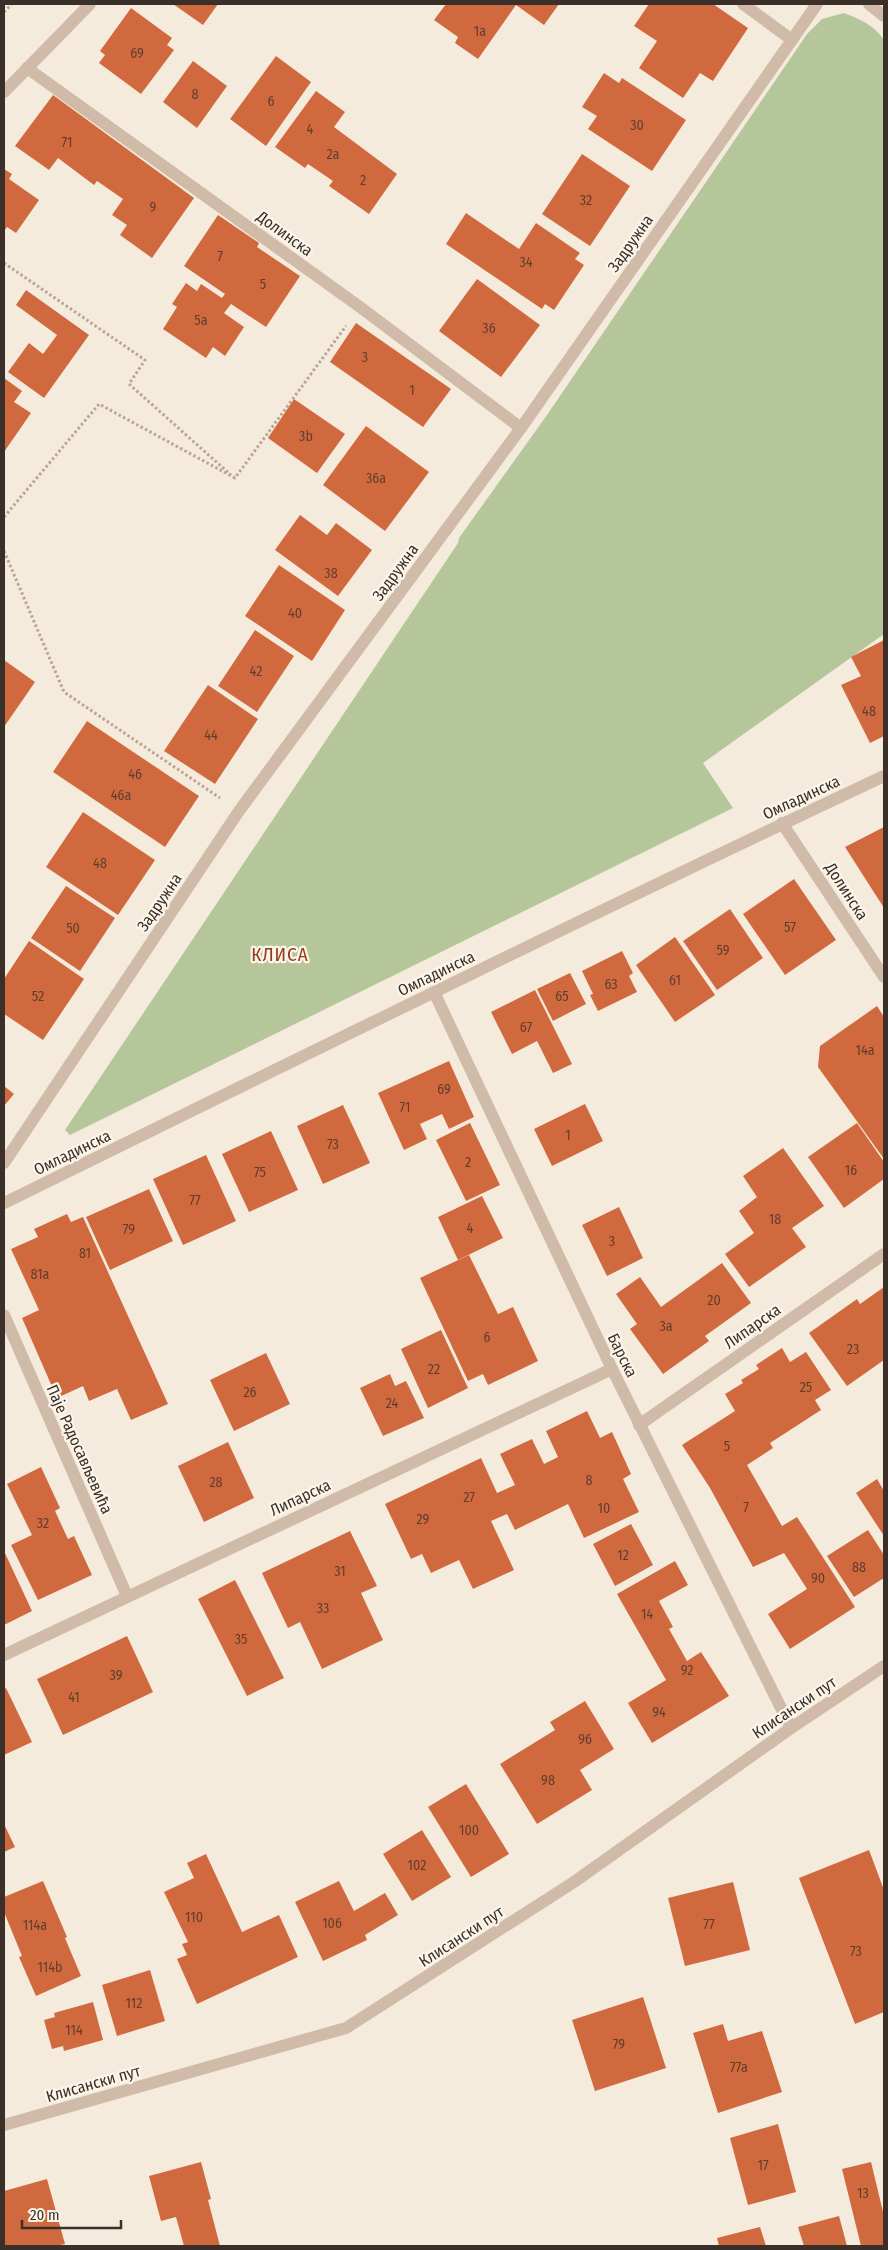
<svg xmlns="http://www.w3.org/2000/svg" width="888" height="2250" viewBox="0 0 888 2250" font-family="'Fira Sans Condensed',sans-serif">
<rect width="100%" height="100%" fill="#f5ebdd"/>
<path fill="#b6c69b" d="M 844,13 C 860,19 874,25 884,40 L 884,634 L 703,763 L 733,808 L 70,1135 L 65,1130 L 458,543 L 459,538 L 547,415 L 807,34 L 822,19 Z"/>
<g fill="#d1693f">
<path d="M 173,4 L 218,4 L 203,25 Z"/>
<path d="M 446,4 L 559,4 L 544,25 L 516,5 L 478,59 L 455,43 L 458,37 L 434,20 Z"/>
<path d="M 649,4 L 713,4 L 748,28 L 713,81 L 700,73 L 683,98 L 639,68 L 657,41 L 634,26 Z"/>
<path d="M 131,8 L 172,38 L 167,45 L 174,50 L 141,94 L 99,63 L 105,55 L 100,51 Z"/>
<path d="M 276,56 L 311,82 L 266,146 L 230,119 Z"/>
<path d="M 193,61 L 227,86 L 197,128 L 163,102 Z"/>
<path d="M 604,73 L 619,83 L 622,78 L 686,120 L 652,171 L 588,129 L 597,116 L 582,107 Z"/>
<path d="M 316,91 L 345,112 L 334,127 L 397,174 L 369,214 L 329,186 L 333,181 L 308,164 L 305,168 L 275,147 Z"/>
<path d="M 53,95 L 194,198 L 152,258 L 120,235 L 127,225 L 112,215 L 123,199 L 97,181 L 94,185 L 58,158 L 49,170 L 15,146 Z"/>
<path d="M 582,154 L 630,186 L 590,246 L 542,214 Z"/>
<path d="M 4,169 L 12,174 L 9,179 L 39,200 L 16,233 L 7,227 L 4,231 Z"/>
<path d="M 466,213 L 519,249 L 536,223 L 580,253 L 575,259 L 584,265 L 554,310 L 545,304 L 542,309 L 446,244 Z"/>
<path d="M 218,215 L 259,243 L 257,247 L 300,276 L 266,327 L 231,304 L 224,313 L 244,327 L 225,356 L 213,347 L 206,358 L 163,329 L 177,307 L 172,304 L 186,283 L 197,291 L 201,284 L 222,298 L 225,294 L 184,266 Z"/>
<path d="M 477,279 L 540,325 L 501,377 L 439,331 Z"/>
<path d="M 26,290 L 89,335 L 44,398 L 8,372 L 29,343 L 43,354 L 57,335 L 16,305 Z"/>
<path d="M 356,323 L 451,389 L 423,427 L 330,362 Z"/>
<path d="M 4,378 L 22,391 L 14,402 L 31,413 L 4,452 Z"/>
<path d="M 294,399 L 345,434 L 317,473 L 268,438 Z"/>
<path d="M 366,426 L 429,472 L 385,531 L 323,485 Z"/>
<path d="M 300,515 L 327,535 L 336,523 L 372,550 L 338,596 L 275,550 Z"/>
<path d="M 279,565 L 345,610 L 312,661 L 245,616 Z"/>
<path d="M 255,630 L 294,656 L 257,712 L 218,686 Z"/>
<path d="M 884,640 L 884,736 L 870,743 L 841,685 L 861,676 L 851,657 Z"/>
<path d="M 4,660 L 35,682 L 4,727 Z"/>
<path d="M 208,685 L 258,719 L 215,784 L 164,751 Z"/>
<path d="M 87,721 L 199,796 L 165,847 L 53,772 Z"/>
<path d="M 83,812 L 155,860 L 118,915 L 46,867 Z"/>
<path d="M 884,827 L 884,908 L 845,847 Z"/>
<path d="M 794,879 L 836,940 L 785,975 L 743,914 Z"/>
<path d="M 66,886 L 115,918 L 80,971 L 31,938 Z"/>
<path d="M 730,909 L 763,958 L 717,990 L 683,941 Z"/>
<path d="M 675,937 L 715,995 L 675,1022 L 636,965 Z"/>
<path d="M 29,941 L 84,979 L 43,1040 L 4,1014 L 4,979 Z"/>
<path d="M 622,951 L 633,973 L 629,976 L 637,992 L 598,1011 L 590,995 L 593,994 L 582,971 Z"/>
<path d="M 570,973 L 586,1004 L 553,1021 L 537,989 Z"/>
<path d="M 535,990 L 572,1064 L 553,1073 L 537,1041 L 512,1054 L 491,1012 Z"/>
<path d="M 877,1006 L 884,1017 L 884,1159 L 818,1067 L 820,1046 Z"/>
<path d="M 449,1061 L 474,1117 L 449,1129 L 442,1114 L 420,1124 L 427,1139 L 404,1150 L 378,1093 Z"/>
<path d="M 4,1086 L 14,1094 L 4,1106 Z"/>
<path d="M 585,1104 L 603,1141 L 552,1166 L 534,1129 Z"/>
<path d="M 343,1105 L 370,1163 L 323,1184 L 297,1126 Z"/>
<path d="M 470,1123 L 500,1185 L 466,1201 L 436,1140 Z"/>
<path d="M 857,1123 L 884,1162 L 884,1179 L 844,1208 L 808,1157 Z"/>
<path d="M 271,1131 L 298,1190 L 249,1212 L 222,1154 Z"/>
<path d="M 783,1148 L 824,1206 L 792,1228 L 806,1247 L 749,1287 L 725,1254 L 754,1233 L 739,1211 L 757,1197 L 743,1176 Z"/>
<path d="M 206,1155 L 236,1221 L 183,1245 L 153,1179 Z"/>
<path d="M 149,1189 L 173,1241 L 110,1270 L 86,1217 Z"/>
<path d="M 482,1196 L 503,1238 L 458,1260 L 438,1217 Z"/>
<path d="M 619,1207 L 643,1258 L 607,1276 L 582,1225 Z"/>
<path d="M 67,1214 L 71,1222 L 83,1217 L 168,1404 L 131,1420 L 117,1389 L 89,1401 L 83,1386 L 57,1398 L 22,1318 L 39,1310 L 11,1249 L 38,1237 L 34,1229 Z"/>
<path d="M 469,1255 L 498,1314 L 513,1307 L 538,1361 L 488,1385 L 483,1374 L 468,1381 L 420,1278 Z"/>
<path d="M 722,1263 L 751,1303 L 705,1336 L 709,1341 L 663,1374 L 630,1329 L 637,1324 L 616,1294 L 640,1277 L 661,1307 Z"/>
<path d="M 884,1287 L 884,1360 L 847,1386 L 809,1333 L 857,1299 L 860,1304 Z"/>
<path d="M 441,1330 L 468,1388 L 428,1408 L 401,1349 Z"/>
<path d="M 782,1348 L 790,1362 L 806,1352 L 831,1390 L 815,1400 L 821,1410 L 770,1443 L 773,1448 L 747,1465 L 782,1526 L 797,1517 L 855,1607 L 790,1649 L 768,1614 L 807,1589 L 784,1553 L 753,1567 L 710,1488 L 682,1445 L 735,1411 L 725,1394 L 743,1383 L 741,1380 L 759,1369 L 756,1365 Z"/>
<path d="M 266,1353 L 290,1404 L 234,1431 L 210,1380 Z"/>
<path d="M 390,1374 L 395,1386 L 406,1381 L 424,1418 L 383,1436 L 360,1388 Z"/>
<path d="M 587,1411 L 600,1438 L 612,1432 L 631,1474 L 623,1479 L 639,1512 L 584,1538 L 568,1504 L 515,1530 L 507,1514 L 491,1521 L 514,1570 L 473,1589 L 459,1560 L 431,1573 L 422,1554 L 411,1559 L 385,1504 L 481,1458 L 497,1493 L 515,1485 L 500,1454 L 532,1439 L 544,1464 L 558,1457 L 546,1431 Z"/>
<path d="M 228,1442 L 254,1498 L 204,1522 L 178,1466 Z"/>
<path d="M 41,1467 L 60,1508 L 55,1511 L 68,1539 L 74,1536 L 92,1575 L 38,1600 L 11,1545 L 32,1535 L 7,1484 Z"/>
<path d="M 877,1479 L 884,1491 L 884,1536 L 856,1493 Z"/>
<path d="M 631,1524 L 653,1565 L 615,1586 L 593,1544 Z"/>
<path d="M 868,1530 L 884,1555 L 884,1578 L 854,1597 L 827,1556 Z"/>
<path d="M 350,1531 L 377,1586 L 361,1593 L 383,1640 L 322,1669 L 300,1622 L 288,1628 L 262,1573 Z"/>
<path d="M 4,1551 L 32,1611 L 4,1625 Z"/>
<path d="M 675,1561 L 688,1585 L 659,1601 L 673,1627 L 669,1629 L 687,1661 L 701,1652 L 729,1696 L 652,1743 L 628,1703 L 666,1680 L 617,1594 Z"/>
<path d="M 235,1580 L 284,1678 L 247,1696 L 198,1599 Z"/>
<path d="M 127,1636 L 153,1692 L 63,1735 L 37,1679 Z"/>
<path d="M 6,1688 L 32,1742 L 4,1755 L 4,1689 Z"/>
<path d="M 585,1701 L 614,1749 L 580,1770 L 592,1790 L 537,1824 L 500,1764 L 555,1730 L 550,1722 Z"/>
<path d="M 466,1784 L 509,1854 L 471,1877 L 428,1807 Z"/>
<path d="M 4,1824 L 15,1847 L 4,1852 Z"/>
<path d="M 422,1830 L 451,1877 L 412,1901 L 383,1854 Z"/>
<path d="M 869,1850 L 884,1890 L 884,2012 L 855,2024 L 799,1878 Z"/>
<path d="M 206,1854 L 242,1932 L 279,1915 L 298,1957 L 197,2004 L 177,1959 L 187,1955 L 182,1944 L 188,1942 L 164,1892 L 194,1878 L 187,1863 Z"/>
<path d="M 43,1881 L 67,1937 L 65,1938 L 81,1976 L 36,1996 L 19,1957 L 22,1956 L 4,1912 L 4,1897 Z"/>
<path d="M 339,1881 L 354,1911 L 385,1893 L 398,1915 L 365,1935 L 367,1940 L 323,1961 L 295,1902 Z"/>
<path d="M 733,1882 L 750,1950 L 685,1966 L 668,1898 Z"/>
<path d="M 150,1970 L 165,2021 L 117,2036 L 102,1985 Z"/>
<path d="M 643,1997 L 666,2068 L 595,2091 L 572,2020 Z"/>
<path d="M 93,2002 L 103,2040 L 64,2051 L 63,2046 L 52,2049 L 44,2020 L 55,2017 L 54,2013 Z"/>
<path d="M 723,2024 L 728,2041 L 762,2031 L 782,2092 L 718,2113 L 693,2033 Z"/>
<path d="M 778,2124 L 796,2192 L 748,2205 L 730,2138 Z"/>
<path d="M 201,2162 L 211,2199 L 208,2200 L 220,2246 L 184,2246 L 176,2217 L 161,2221 L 149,2176 Z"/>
<path d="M 871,2162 L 884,2216 L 884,2246 L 861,2246 L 842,2169 Z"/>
<path d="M 47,2179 L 65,2244 L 55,2246 L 4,2246 L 4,2191 Z"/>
<path d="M 839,2216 L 847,2246 L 804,2246 L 798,2227 Z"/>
<path d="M 760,2227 L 766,2246 L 719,2246 L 717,2238 Z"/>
</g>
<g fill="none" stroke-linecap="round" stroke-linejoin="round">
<g stroke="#bba591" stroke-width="3" stroke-dasharray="2.5 2.5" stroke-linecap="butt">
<path d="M 4,12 L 12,4"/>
<path d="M 4,263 L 145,360 L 129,384 L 231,475"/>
<path d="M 4,517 L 99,404 L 235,478 L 346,326"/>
<path d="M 4,551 L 64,692 L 220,798"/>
</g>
<g stroke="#cfbba8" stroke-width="12">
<path d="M 743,4 L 792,40"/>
<path d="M 869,4 L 884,16"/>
<path d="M 27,68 L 360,307 L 521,428"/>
<path d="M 4,92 L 90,4"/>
<path d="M 782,823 L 884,977"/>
<path d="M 434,992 L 612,1369 L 791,1728"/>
<path d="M 4,1163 L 239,811 L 521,428 L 817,4"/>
<path d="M 4,1203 C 297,1059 589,915 884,776"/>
<path d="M 4,1315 L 127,1596"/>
<path d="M 639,1425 L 884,1254"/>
<path d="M 4,1655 L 612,1369"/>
<path d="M 4,2125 L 346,2028 L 574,1882 L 791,1728 L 884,1666"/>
</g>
</g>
<g text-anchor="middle" stroke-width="4.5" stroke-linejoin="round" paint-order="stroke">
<g font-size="14" fill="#603e2e">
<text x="480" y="36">1a</text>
<text x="137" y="58">69</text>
<text x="195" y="99">8</text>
<text x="271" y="106">6</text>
<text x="637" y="130">30</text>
<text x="310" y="134">4</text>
<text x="67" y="147">71</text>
<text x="333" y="159">2a</text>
<text x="363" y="185">2</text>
<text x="586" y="205">32</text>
<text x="153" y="212">9</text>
<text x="220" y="261">7</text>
<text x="526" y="267">34</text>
<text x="263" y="289">5</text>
<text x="201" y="325">5a</text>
<text x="489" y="333">36</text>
<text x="365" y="362">3</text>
<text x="412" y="395">1</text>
<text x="306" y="441">3b</text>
<text x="376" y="483">36a</text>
<text x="331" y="578">38</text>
<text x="295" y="618">40</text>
<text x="256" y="676">42</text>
<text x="869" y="716">48</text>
<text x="211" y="740">44</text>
<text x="135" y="779">46</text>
<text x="121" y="800">46a</text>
<text x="100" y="868">48</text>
<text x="790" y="932">57</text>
<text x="73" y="933">50</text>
<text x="723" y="955">59</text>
<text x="675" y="985">61</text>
<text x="611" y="989">63</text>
<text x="38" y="1001">52</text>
<text x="562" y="1001">65</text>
<text x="526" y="1032">67</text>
<text x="865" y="1055">14a</text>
<text x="444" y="1094">69</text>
<text x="405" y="1112">71</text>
<text x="568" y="1140">1</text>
<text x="333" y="1149">73</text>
<text x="468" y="1167">2</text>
<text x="851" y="1175">16</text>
<text x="260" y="1177">75</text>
<text x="195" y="1205">77</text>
<text x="775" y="1224">18</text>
<text x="470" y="1233">4</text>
<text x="129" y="1234">79</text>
<text x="612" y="1246">3</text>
<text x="85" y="1258">81</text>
<text x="40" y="1279">81a</text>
<text x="714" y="1305">20</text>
<text x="666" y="1331">3a</text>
<text x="487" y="1342">6</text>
<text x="853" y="1354">23</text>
<text x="434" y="1374">22</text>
<text x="806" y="1392">25</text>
<text x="250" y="1397">26</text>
<text x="392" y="1408">24</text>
<text x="727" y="1451">5</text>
<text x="589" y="1485">8</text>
<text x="216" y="1487">28</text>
<text x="469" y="1502">27</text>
<text x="746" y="1512">7</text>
<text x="604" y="1513">10</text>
<text x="423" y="1524">29</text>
<text x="43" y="1528">32</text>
<text x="623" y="1560">12</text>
<text x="859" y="1572">88</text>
<text x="340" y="1576">31</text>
<text x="818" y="1583">90</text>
<text x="323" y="1613">33</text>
<text x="647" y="1619">14</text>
<text x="241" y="1644">35</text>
<text x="687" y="1675">92</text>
<text x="116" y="1680">39</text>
<text x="74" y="1702">41</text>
<text x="659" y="1717">94</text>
<text x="585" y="1744">96</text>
<text x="548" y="1785">98</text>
<text x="469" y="1835">100</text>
<text x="417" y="1870">102</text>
<text x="194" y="1922">110</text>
<text x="332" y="1928">106</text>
<text x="709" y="1929">77</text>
<text x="35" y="1930">114a</text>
<text x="856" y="1956">73</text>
<text x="50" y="1972">114b</text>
<text x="134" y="2008">112</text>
<text x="74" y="2035">114</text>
<text x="619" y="2049">79</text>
<text x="739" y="2072">77a</text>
<text x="763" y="2170">17</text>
<text x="863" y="2198">13</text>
</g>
<g font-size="16" fill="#3b2f29" stroke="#fcf5ea">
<text transform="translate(285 233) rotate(36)" y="6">Долинска</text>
<text transform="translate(630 243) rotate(-55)" y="6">Задружна</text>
<text transform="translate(395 572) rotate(-54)" y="6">Задружна</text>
<text transform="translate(801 797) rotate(-25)" y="6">Омладинска</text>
<text transform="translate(847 891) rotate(57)" y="6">Долинска</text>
<text transform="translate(159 902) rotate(-56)" y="6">Задружна</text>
<text transform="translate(436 973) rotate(-26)" y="6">Омладинска</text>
<text transform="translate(72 1152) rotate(-26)" y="6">Омладинска</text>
<text transform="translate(752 1326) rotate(-35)" y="6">Липарска</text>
<text transform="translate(623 1355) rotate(64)" y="6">Барска</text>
<text transform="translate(80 1449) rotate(66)" y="6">Паје Радосављевића</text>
<text transform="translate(300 1497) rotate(-25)" y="6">Липарска</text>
<text transform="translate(794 1707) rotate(-34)" y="6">Клисански пут</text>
<text transform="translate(461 1936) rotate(-33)" y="6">Клисански пут</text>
<text transform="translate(93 2083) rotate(-16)" y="6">Клисански пут</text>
</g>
<g font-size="19" letter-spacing="1" fill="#923c19" stroke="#fcf5ea">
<text x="280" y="961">КЛИСА</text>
</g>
</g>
<rect width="888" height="2250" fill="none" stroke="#3b2f29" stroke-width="10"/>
<path d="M22 2220v8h99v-8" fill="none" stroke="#3b2f29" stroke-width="2.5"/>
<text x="30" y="2220" font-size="15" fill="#3b2f29" stroke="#fcf5ea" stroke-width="4" paint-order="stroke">20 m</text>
</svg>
